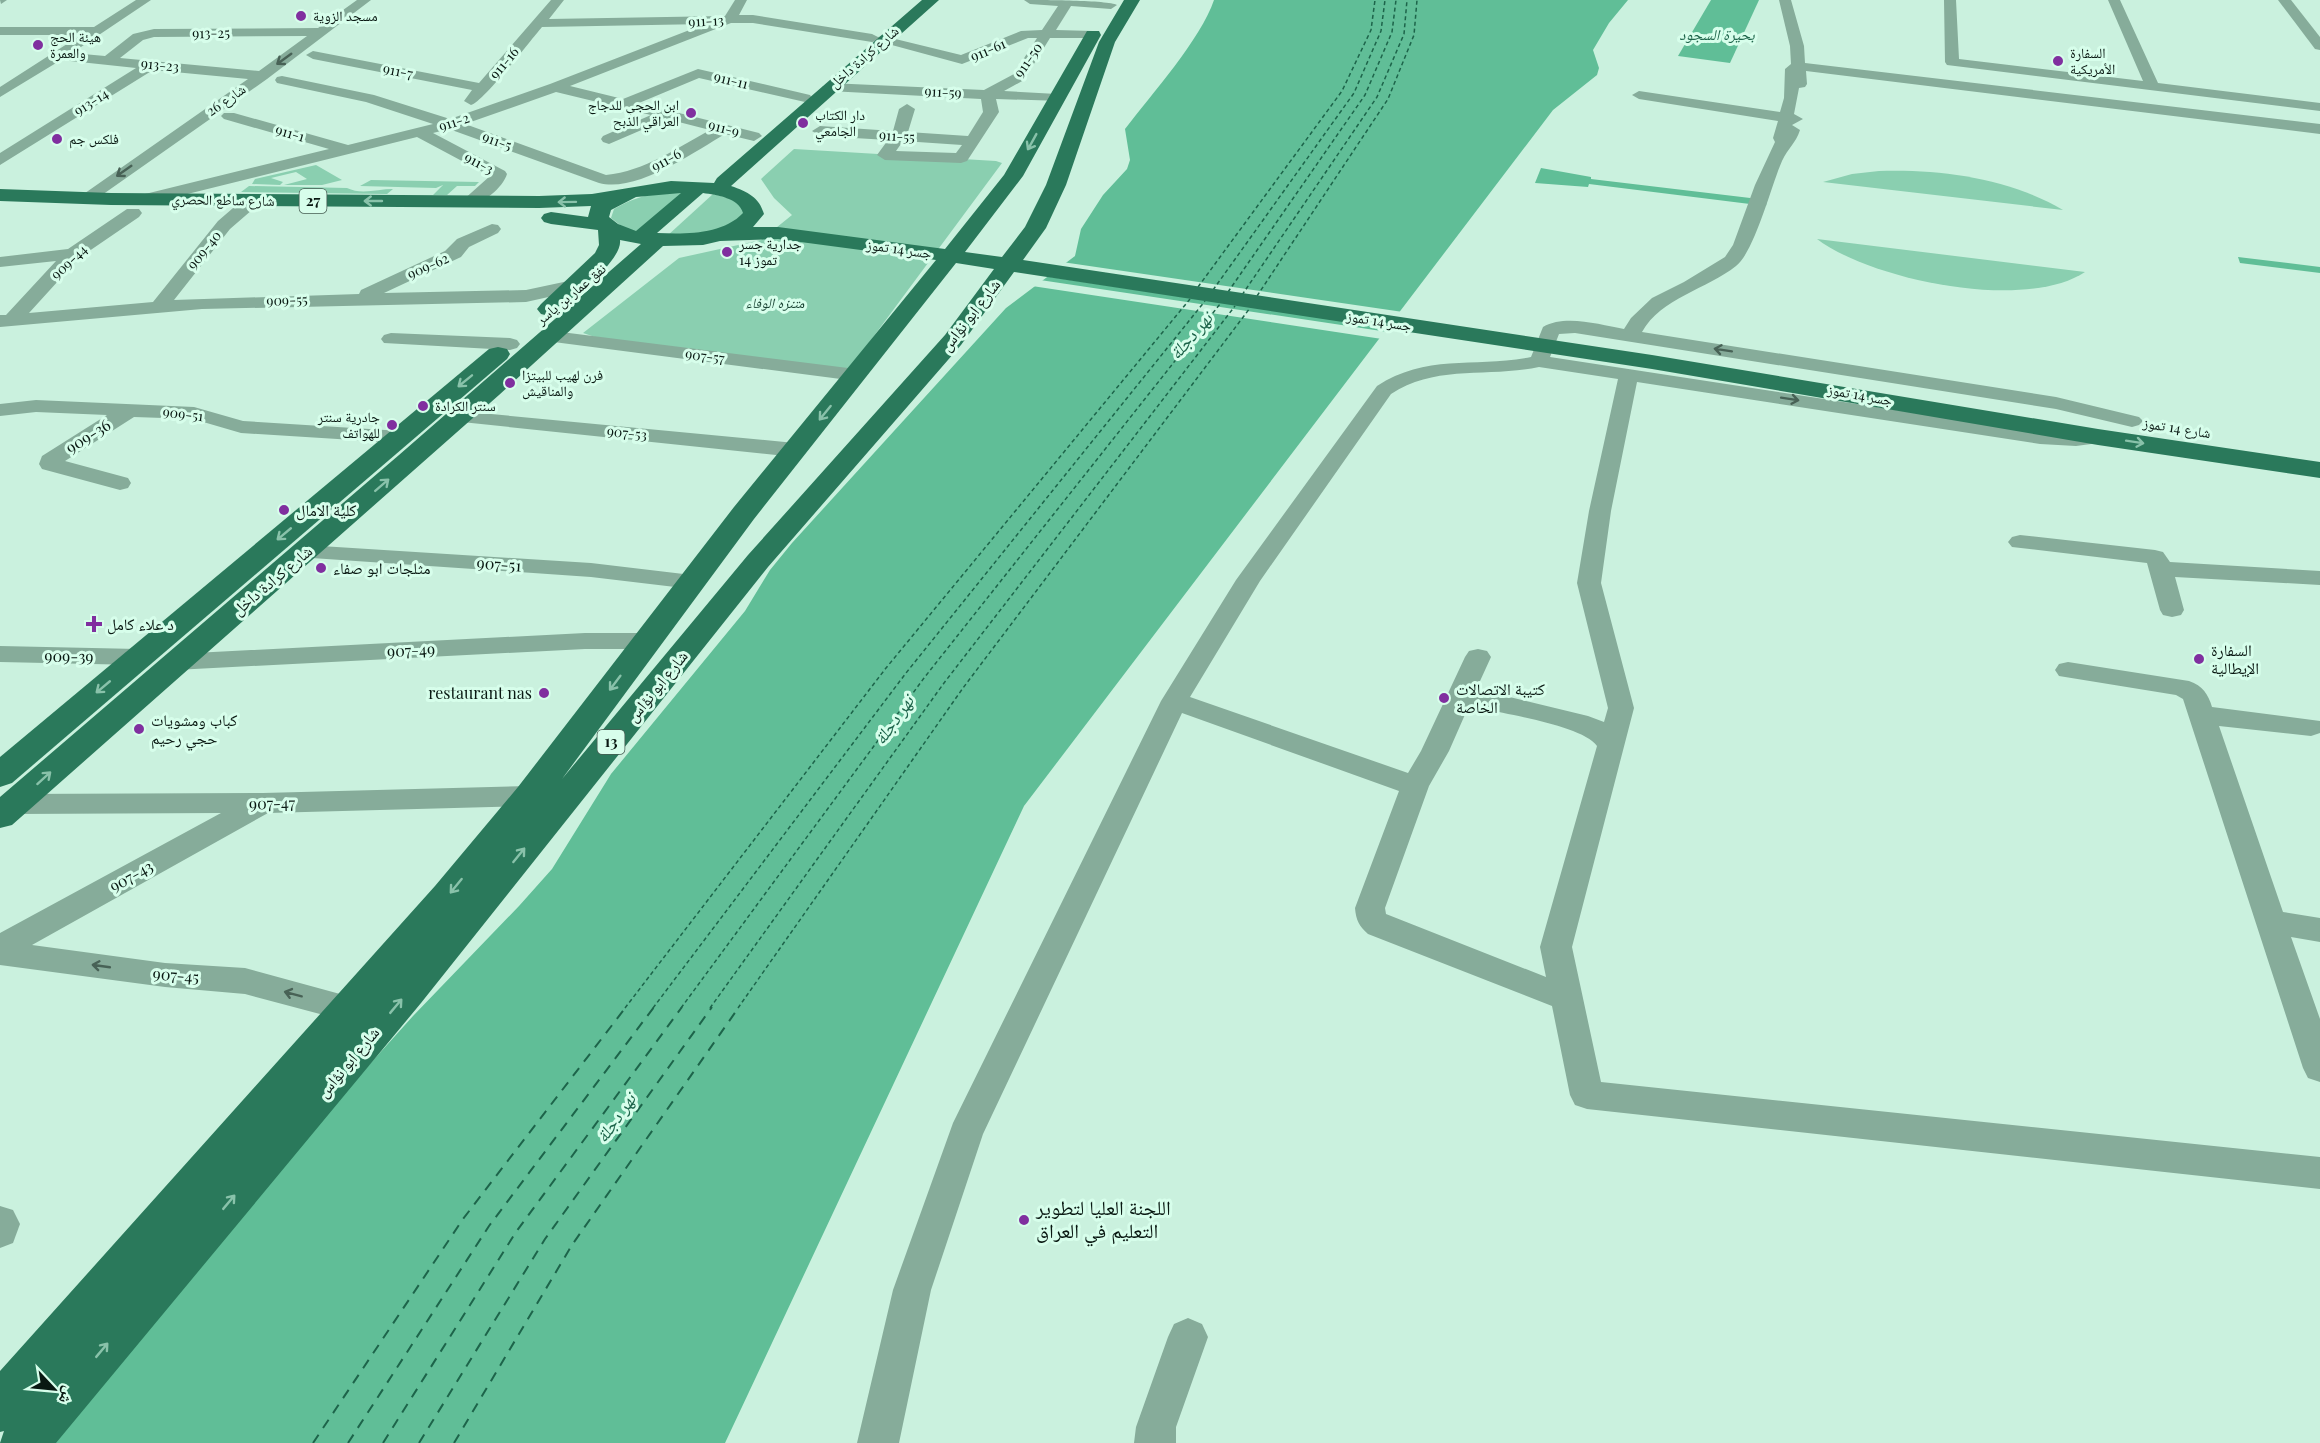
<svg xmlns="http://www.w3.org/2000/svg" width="2320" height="1443" viewBox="0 0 2320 1443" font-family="'Playfair Display','Noto Naskh Arabic',serif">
<rect width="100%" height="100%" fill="#caf1de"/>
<g fill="#8acfb0">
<path d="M 794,149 L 996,161 L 1002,163 L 848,371 L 595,337 L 583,333 L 679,258 L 761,240 L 792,215 L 774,198 L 761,179 Z"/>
<path d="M 316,165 L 342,180 L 322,185 L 284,185 L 307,179 L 296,172 L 271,178 L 283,182 L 280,185 L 252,184 L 255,179 Z"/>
<path d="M 1879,171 C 1940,169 2009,178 2063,210 L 1823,182 L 1852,174 Z"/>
<path d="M 371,180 L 479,182 L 475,186 L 457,186 L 447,195 L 433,195 L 443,185 L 436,188 L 360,186 Z"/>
<path d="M 249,186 L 347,188 C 361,195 378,189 393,189 L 387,194 L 241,192 Z"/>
<path d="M 689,191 L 640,233 L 625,229 L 611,218 L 614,209 C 642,193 658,193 689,191 Z"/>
<path d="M 713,194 L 735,200 L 746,211 L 724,230 L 667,236 Z"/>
<path d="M 1817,239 L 2085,272 C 2025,312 1871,280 1817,239 Z"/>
</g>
<g fill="#60be97">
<path d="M 1214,0 L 1628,0 L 1609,23 L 1593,50 L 1599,68 L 1597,75 L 1553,110 L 1024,806 L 725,1443 L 35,1443 L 184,1271 L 413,1016 L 519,906 L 552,869 L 611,774 L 745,611 L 770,570 L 792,543 L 1006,308 L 1075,256 L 1081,229 L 1103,195 L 1127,169 L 1130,160 L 1125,129 C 1151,95 1201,39 1214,0 Z"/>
<path d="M 1711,0 L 1759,0 L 1730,63 L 1678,56 Z"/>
<path d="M 1541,168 L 1591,177 L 1591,179 L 1767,200 L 1766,206 L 1589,184 L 1588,187 L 1535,183 Z"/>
<path d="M 2238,257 L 2320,267 L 2320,273 L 2240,263 Z"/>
</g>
<g fill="#caf1de">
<path d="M 1062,262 L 1403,312 L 1390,328 L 1044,276 Z"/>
<path d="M 1040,280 L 1388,332 L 1382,339 L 1032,286 Z"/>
</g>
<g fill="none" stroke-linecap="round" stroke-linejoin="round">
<g stroke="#1d644a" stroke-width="1.5" stroke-dasharray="4 3" stroke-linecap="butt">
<path d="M 1198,287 L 1342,91 L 1371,30 L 1375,0"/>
<path d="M 1213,290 L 1354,93 L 1381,31 L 1385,0"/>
<path d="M 1228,292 L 1365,95 L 1392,32 L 1396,0"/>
<path d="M 1242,295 L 1377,97 L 1404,34 L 1407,0"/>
<path d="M 1257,296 L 1388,99 L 1414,35 L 1417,0"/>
<path d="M 625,1008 L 886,668 L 1190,299"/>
<path d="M 653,1008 L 906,673 L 1205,301"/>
<path d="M 681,1008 L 924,678 L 1220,304"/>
<path d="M 710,1008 L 944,683 L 1235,306"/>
<path d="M 738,1008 L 963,688 L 1250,308"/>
</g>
<g stroke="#1d644a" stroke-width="2" stroke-dasharray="10 8" stroke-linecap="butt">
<path d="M 313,1443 L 463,1219 L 626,1007"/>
<path d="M 348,1443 L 489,1226 L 654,1007"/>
<path d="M 383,1443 L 516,1232 L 682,1007"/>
<path d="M 419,1443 L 545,1239 L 712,1007"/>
<path d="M 454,1443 L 572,1245 L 739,1007"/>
</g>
<g fill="#86ac9a" fill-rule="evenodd">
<path d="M 0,0 L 7,0 L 1,4 Z"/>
<path d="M 136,0 L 151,0 L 72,53 L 105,56 L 133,34 L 154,29 L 318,28 L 357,0 L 371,0 L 267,79 L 92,202 L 80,202 L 78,198 L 248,79 L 153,70 L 0,165 L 0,153 L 136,68 L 61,60 L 0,97 L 0,87 L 81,35 L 0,35 L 0,27 L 94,27 ZM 307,36 L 259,71 L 120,58 L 143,40 L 154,37 Z"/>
<path d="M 551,0 L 564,0 L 549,19 L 725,16 L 735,0 L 747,0 L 739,15 L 753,15 L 872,34 L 878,37 L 883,36 L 961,55 L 1021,31 L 1042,30 L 1058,6 L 1030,4 L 1024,0 C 1040,0 1108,0 1117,5 L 1111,9 L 1071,6 L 1056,30 L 1093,31 L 1098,32 L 1100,35 L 1098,38 L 1050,38 L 1024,80 L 1004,91 L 1057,94 L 1064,98 L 1062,101 L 996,99 L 999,112 L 967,161 L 961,163 L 885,160 L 877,155 L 888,140 L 820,136 L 812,131 L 820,126 L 893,131 L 899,109 L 907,104 L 915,109 L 908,132 L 968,136 L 983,112 L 981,99 L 829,91 L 822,87 L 829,83 L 984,90 L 1014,74 L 1037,38 L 1028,38 L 962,64 L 877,41 L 872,42 L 753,23 L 731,23 L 570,86 L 623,99 L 698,69 L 810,95 L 812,98 L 805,102 L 699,78 L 639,103 L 759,133 L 762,136 L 754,141 L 725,134 C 694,152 637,193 599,183 L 449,129 L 433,133 L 505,171 L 507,174 C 503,188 479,208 464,205 L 462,201 L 490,176 L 417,137 L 147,204 L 139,199 L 141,195 L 329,149 L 224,119 L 221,116 L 224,113 L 234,113 L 348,145 L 433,124 L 366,102 L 277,83 L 275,80 L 277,77 L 282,76 L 374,95 L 450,119 L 550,84 L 705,24 L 542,27 C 530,41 483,102 471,105 L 464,101 L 472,90 L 313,59 L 306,55 L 313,51 L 479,83 ZM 556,92 L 651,115 L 603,136 L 601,139 L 603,142 L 609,144 L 667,119 L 710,130 C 677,148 645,171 606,175 L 465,124 ZM 903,141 L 962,145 L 956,153 L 896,151 Z"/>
<path d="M 1779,0 L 1791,0 L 1804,46 L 1805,63 L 2320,124 L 2320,134 L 1806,71 L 1807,84 L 1805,87 L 1799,88 L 1794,114 L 1803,119 L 1792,125 L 1800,130 C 1796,143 1788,148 1782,161 C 1771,186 1755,251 1736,266 C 1707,289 1661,298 1642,332 L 2056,397 L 2139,417 L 2143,421 L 2139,425 L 2132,427 L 2056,409 L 1575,333 L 1559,334 L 1550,357 L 2040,432 L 2106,432 L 2109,437 L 2106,442 L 2076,446 L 2040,444 L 1637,382 L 1611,511 L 1601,583 L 1634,708 L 1572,947 L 1601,1082 L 2320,1157 L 2320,1189 L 1587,1109 L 1575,1105 L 1570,1095 L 1552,1006 L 1368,934 C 1359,926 1356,920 1355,908 L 1399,791 L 1182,713 L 983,1134 L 931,1290 L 899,1443 L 857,1443 L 893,1290 L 953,1123 L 1161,701 L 1236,580 L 1377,386 C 1427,353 1476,368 1531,357 L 1543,327 C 1566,314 1600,325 1624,329 L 1631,318 L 1652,298 L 1684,282 L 1725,257 L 1733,245 L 1755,185 L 1775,142 L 1773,138 L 1778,121 L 1639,99 L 1632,95 L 1639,91 L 1780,112 L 1784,98 L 1785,69 L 1791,64 L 1790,46 ZM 1539,367 L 1618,379 L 1589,511 L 1577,583 L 1608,708 L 1604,722 L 1588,716 L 1485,691 L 1475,692 L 1491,657 L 1487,651 L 1478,649 L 1469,651 L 1465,657 L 1421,751 L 1408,773 L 1190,697 L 1260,581 L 1391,394 C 1437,364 1488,378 1539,367 ZM 1485,709 C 1510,715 1583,726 1597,746 L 1540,947 L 1546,977 L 1386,914 L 1385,908 L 1429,786 L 1449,751 L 1467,710 Z"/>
<path d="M 1944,0 L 1956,0 L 1959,59 L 2143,81 L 2108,0 L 2120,0 L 2158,83 L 2320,103 L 2320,111 L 1947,65 L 1945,62 Z"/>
<path d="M 2278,0 L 2291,0 L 2320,37 L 2320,50 L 2315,49 Z"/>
<path d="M 253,195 L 261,200 L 259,204 L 230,229 L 174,300 L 359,294 L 361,290 L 445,251 L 457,239 L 492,224 L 498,225 L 501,229 L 498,233 L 469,247 L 461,257 L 384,293 L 526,290 L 573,280 L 580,282 L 582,286 L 580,290 L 526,302 L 202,309 L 0,327 L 0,315 L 6,315 L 56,261 L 0,267 L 0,257 L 68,249 L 127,209 L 139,209 L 142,213 L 139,217 L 79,258 L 29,313 L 153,302 L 218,221 L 247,196 Z"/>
<path d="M 553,331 L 856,369 L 863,371 L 866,375 L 863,379 L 856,381 L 546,341 L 543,337 L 546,333 Z"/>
<path d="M 391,333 L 510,338 L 517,340 L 520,344 L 517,348 L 510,350 L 384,343 L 381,339 L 384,335 Z"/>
<path d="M 36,400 L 194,407 L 243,421 L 401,431 L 409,432 L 412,437 L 409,442 L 401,443 L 241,433 L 193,419 L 134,417 L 65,461 L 128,478 L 131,483 L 128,488 L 120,490 L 42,469 L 39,464 L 42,456 L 107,415 L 36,412 L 0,416 L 0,404 Z"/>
<path d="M 459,411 L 795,443 L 803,445 L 806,450 L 803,455 L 795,457 L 452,421 L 448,417 L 452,413 Z"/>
<path d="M 2020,535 L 2155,550 L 2163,552 L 2170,562 L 2320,571 L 2320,585 L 2175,577 L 2184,610 L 2181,615 L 2172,617 L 2163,615 L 2160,610 L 2147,563 L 2012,547 L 2008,542 L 2012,537 Z"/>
<path d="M 305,545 L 591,563 L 692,575 L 701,577 L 704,582 L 701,587 L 692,589 L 591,577 L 297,557 L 293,552 L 297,547 Z"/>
<path d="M 585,633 L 647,633 L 656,635 L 660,641 L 656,647 L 647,649 L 585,649 L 175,670 L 166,668 L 162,662 L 166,656 L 175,654 Z"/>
<path d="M 0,646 L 138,649 L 147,651 L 151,657 L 147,663 L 138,665 L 0,662 Z"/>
<path d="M 2068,662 L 2189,681 C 2203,686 2208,694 2212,707 L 2320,721 L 2320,733 L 2311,736 L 2219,726 L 2283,912 L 2320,918 L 2320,942 L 2291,937 L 2320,1019 L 2320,1082 L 2308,1078 L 2303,1068 L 2183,699 L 2176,695 L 2059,676 L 2055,670 L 2059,664 Z"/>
<path d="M 530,786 L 540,789 L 544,796 L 540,803 L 530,806 L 268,813 L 32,945 L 165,963 L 245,968 L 362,1000 L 366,1009 L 362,1018 L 350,1022 L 245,994 L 165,987 L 0,965 L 0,933 L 221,813 L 14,814 L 4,811 L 0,803 L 4,797 L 14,794 L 263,793 Z"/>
<path d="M 0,1206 L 13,1210 L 20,1224 L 13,1243 L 0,1248 Z"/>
<path d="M 1188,1318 L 1202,1324 L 1208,1337 L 1176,1427 L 1176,1443 L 1134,1443 L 1136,1427 L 1168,1337 L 1174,1324 Z"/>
</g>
<g fill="#2a795b" fill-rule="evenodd">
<path d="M 922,0 L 939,0 L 731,186 C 748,192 759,197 764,214 L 753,227 L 778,227 L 945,249 L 1004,175 L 1087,31 L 1099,31 L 1101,35 L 1023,176 L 965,252 L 1002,257 L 1025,227 L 1046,185 L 1099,42 L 1124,0 L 1140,0 L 1115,42 L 1066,185 L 1046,228 L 1023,260 L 1652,355 L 2098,429 L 2320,462 L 2320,478 L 2098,445 L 1652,369 L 1014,272 L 961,345 L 768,567 L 421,1003 L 56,1443 L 0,1443 L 4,1431 L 0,1432 L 0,1371 L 435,886 L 518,787 L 734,507 L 936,260 L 778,239 L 720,241 L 703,245 L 663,246 L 499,395 L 12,825 L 0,828 L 0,797 L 399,455 L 641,244 L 620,240 C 623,260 572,299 557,314 L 549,316 L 541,314 L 537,309 L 541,304 L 595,253 L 599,245 L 598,230 L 551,224 L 544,222 L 541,218 L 544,214 L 551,212 L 588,217 L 591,206 L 539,208 L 111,205 L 0,201 L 0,189 L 111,193 L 539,196 L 592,194 L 671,181 L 714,183 L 717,178 ZM 681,193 L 636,231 L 618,224 L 609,217 L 611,210 L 636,197 ZM 703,193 C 717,195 739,198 743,213 C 722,235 686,234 657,233 ZM 956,263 L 994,269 L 945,335 L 748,555 L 562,779 L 754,519 Z"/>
<path d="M 498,347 L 507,349 L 510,354 L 507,359 L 12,783 L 0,787 L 0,757 L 489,349 Z"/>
</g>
</g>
<defs><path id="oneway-shaft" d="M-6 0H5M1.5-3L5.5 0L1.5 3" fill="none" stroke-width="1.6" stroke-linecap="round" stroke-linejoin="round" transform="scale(1.5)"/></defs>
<g stroke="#486256">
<use href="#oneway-shaft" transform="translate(284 59) rotate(144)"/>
<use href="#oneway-shaft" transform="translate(124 171) rotate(145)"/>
<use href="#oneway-shaft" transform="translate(1723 350) rotate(-171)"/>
<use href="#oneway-shaft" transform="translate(1790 399) rotate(9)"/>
<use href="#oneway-shaft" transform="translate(101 966) rotate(-172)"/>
<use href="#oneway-shaft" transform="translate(293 994) rotate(-165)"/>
</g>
<g stroke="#89c2aa">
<use href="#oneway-shaft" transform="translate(1032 142) rotate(119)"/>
<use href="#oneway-shaft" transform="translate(373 201) rotate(-180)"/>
<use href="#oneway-shaft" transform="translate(567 202) rotate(179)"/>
<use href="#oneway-shaft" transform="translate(465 381) rotate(141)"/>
<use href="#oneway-shaft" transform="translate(825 413) rotate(129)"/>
<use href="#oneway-shaft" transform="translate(2135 442) rotate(9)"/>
<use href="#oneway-shaft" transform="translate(382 485) rotate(-41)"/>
<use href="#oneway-shaft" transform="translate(284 534) rotate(140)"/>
<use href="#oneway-shaft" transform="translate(615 683) rotate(127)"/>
<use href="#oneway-shaft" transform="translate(103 687) rotate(140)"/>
<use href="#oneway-shaft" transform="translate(44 778) rotate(-42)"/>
<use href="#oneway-shaft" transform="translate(519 855) rotate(-51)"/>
<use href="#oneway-shaft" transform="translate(456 886) rotate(129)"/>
<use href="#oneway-shaft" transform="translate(396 1006) rotate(-50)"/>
<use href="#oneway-shaft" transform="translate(229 1202) rotate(-50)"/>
<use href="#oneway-shaft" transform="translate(102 1350) rotate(-50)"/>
</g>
<g fill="#802f9f" stroke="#d7feeb" stroke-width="2">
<circle cx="301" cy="16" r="6"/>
<circle cx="38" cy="45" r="6"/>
<circle cx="2058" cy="61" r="6"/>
<circle cx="691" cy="113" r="6"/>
<circle cx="803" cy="123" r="6"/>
<circle cx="57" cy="139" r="6"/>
<circle cx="727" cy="252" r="6"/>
<circle cx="510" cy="383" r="6"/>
<circle cx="423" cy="406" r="6"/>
<circle cx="392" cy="425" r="6"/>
<circle cx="284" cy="510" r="6"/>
<circle cx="321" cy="568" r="6"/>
<path d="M91 615h6v6h6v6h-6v6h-6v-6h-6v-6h6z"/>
<circle cx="2199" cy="659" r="6"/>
<circle cx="544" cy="693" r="6"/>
<circle cx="1444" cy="698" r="6"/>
<circle cx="139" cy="729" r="6"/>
<circle cx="1024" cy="1220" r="6"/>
</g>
<g text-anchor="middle" stroke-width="6" stroke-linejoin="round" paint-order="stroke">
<g font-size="14" fill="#091812" stroke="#d7feeb" text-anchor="start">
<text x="313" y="21">مسجد الزوية</text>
<text x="50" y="42">هيئة الحج<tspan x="50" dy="16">والعمرة</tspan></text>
<text x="2070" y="58">السفارة<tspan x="2070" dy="16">الأمريكية</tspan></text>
<text x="679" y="110" text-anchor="end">ابن الحجي للدجاج<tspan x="679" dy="16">العراقي الذبح</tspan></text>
<text x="815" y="120">دار الكتاب<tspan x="815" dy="16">الجامعي</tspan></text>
<text x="69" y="144">فلكس جم</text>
<text x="739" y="249">جدارية جسر<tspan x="739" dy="16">14 تموز</tspan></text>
<text x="522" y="380">فرن لهيب للبيتزا<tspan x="522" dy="16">والمناقيش</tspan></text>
<text x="435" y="411">سنتر الكرادة</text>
<text x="380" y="422" text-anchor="end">جادرية سنتر<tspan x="380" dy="16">للهواتف</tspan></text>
</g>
<g font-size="14" fill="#091812" stroke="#d7feeb">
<text transform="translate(706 21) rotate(-3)" y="5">911-13</text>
<text transform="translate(211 33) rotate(-1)" y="5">913-25</text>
<text transform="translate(988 50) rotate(-23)" y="5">911-61</text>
<text transform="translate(864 57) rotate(-41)" y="5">شارع كرادة داخل</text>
<text transform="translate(1028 60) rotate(-55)" y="5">911-50</text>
<text transform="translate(504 63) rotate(-50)" y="5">911-16</text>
<text transform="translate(160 65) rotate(6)" y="5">913-23</text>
<text transform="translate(398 71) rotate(11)" y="5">911-7</text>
<text transform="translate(731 80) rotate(14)" y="5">911-11</text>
<text transform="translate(943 92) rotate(3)" y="5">911-59</text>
<text transform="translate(226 100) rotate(-35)" y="5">شارع 26</text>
<text transform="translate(91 102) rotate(-32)" y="5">913-14</text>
<text transform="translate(454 122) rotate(-18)" y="5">911-2</text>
<text transform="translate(724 128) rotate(14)" y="5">911-9</text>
<text transform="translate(290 133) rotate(16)" y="5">911-1</text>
<text transform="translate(897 136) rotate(4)" y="5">911-55</text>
<text transform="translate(497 141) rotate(20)" y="5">911-5</text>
<text transform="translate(666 160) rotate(-29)" y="5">911-6</text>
<text transform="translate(479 163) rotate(28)" y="5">911-3</text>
<text transform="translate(223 200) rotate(1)" y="5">شارع ساطع الحصري</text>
<text transform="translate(899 249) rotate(8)" y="5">جسر 14 تموز</text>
<text transform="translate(204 250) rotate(-51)" y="5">909-40</text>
<text transform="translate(69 262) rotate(-43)" y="5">909-44</text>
<text transform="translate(428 266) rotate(-24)" y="5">909-62</text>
<text transform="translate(571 294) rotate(-40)" y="5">نفق عمار بن ياسر</text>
<text transform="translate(287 300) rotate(-2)" y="5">909-55</text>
<text transform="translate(1379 321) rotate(9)" y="5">جسر 14 تموز</text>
<text transform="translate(705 356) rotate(7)" y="5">907-57</text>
<text transform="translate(1860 395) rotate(10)" y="5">جسر 14 تموز</text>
<text transform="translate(183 414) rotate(7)" y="5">909-51</text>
<text transform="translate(2177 428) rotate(9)" y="5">شارع 14 تموز</text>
<text transform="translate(627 433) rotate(6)" y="5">907-53</text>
</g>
<g font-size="14" font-style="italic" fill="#153f2f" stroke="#d7feeb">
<text x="775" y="308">متنزه الوفاء</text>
</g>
<g font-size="15" font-style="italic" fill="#1d644a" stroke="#d7feeb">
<text x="1717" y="40">بحيرة السجود</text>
</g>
<g fill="#d7feeb" stroke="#475d53" stroke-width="1.5">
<rect x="299.5" y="189" width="27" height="24" rx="4.5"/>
<rect x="597.5" y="730" width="27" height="24" rx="4.5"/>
</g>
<g font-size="15" font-weight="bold" fill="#091812">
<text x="313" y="206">27</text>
<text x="611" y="747">13</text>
</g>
<g font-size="16" fill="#091812" stroke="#d7feeb">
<text transform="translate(970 315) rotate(-52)" y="6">شارع ابو نؤاس</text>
<text transform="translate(88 436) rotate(-32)" y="6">909-36</text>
<text transform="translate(499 564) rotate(4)" y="6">907-51</text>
<text transform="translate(272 580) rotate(-40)" y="6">شارع كرادة داخل</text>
<text transform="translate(411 650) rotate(-3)" y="6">907-49</text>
<text transform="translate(69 656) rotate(1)" y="6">909-39</text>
<text transform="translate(657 686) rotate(-51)" y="6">شارع ابو نؤاس</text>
<text transform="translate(272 803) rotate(-1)" y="6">907-47</text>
<text transform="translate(131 876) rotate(-29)" y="6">907-43</text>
<text transform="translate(176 975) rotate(5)" y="6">907-45</text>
<text transform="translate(348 1062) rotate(-50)" y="6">شارع ابو نؤاس</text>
</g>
<g font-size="16" fill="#091812" stroke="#d7feeb" text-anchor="start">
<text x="296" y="516">كلية الامال</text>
<text x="333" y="574">مثلجات ابو صفاء</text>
<text x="107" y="630">د علاء كامل</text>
<text x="2211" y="656">السفارة<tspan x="2211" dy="18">الإيطالية</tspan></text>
<text x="1456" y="695">كتيبة الاتصالات<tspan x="1456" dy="18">الخاصة</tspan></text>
<text x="532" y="699" text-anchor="end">restaurant nas</text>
<text x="151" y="726">كباب ومشويات<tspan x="151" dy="18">حجي رحيم</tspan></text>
</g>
<g font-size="18" font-style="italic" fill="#1d644a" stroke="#d7feeb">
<text transform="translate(1191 336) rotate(-49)" y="6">نهر دجلة</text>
<text transform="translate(894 720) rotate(-55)" y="6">نهر دجلة</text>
<text transform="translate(616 1118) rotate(-55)" y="6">نهر دجلة</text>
</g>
<g font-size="20" fill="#091812" stroke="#d7feeb" text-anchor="start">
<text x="1036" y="1215">اللجنة العليا لتطوير<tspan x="1036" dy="23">التعليم في العراق</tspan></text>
</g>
</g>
<g transform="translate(54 1389) rotate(116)" stroke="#d7feeb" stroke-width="4.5" paint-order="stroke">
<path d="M0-4.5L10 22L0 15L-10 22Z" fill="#091812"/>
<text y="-9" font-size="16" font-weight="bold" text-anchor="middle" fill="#091812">ش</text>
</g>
</svg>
